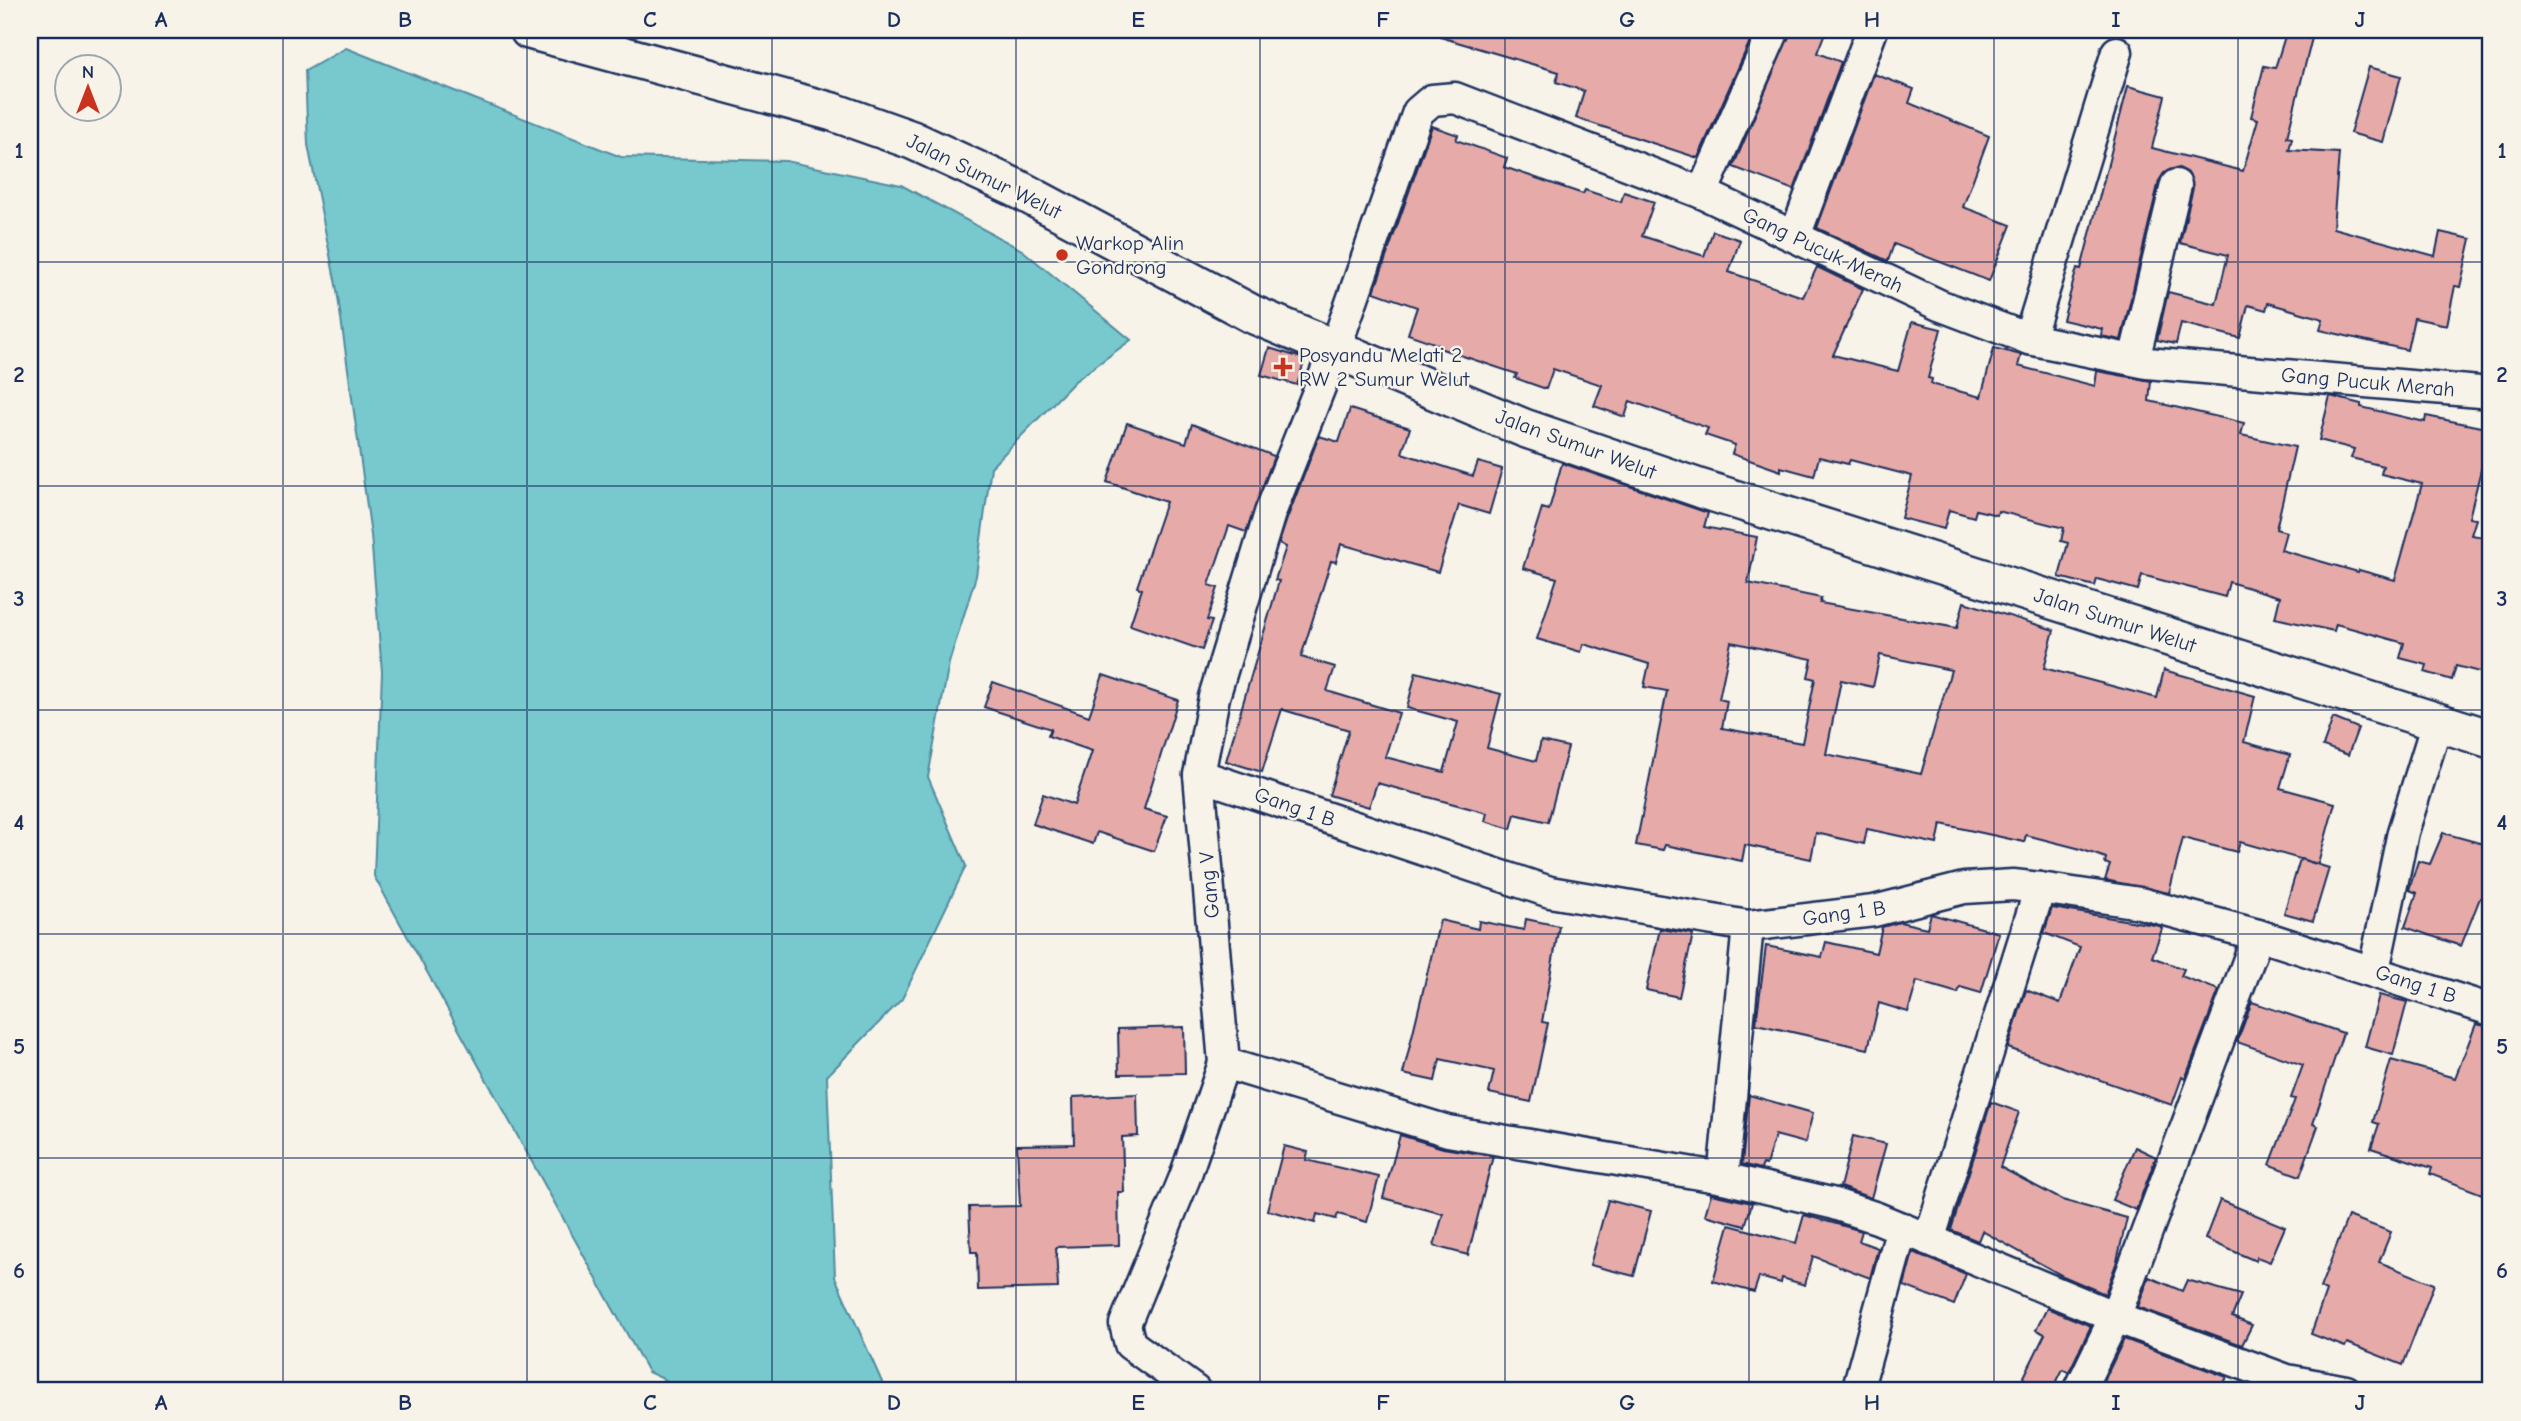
<svg xmlns="http://www.w3.org/2000/svg" width="2521" height="1421" viewBox="0 0 2521 1421" font-family="'Comic Neue',sans-serif">
<rect width="100%" height="100%" fill="#f7f3e8"/>
<filter id="ink" filterUnits="userSpaceOnUse"><feTurbulence type="fractalNoise" baseFrequency=".0143" numOctaves="2"/><feDisplacementMap in="SourceGraphic" scale="14" xChannelSelector="R" yChannelSelector="G"/><feConvolveMatrix kernelMatrix="1 2 1 2 8 2 1 2 1" color-interpolation-filters="sRGB"/></filter>
<g filter="url(#ink)">
<path fill="#77c9cd" stroke="#528ba1" stroke-width="2" d="M 346,48 L 621,157 L 786,161 L 901,185 L 1022,250 L 1131,340 L 1075,381 L 991,467 L 976,576 L 949,663 L 928,777 L 966,866 L 902,999 L 827,1076 L 835,1277 L 886,1391 L 689,1391 L 648,1372 L 374,876 L 382,672 L 371,535 L 337,290 L 308,145 L 305,71 Z"/>
<g fill="#e6aba9" stroke="#1b2f5e" stroke-width="2" fill-rule="evenodd">
<path d="M 1441,30 L 1755,30 L 1698,158 L 1576,118 L 1584,91 L 1556,82 L 1559,72 L 1440,37 Z"/>
<path d="M 1791,30 L 1826,30 L 1817,53 L 1841,62 L 1794,190 L 1733,167 Z"/>
<path d="M 2287,30 L 2314,30 L 2287,137 L 2292,138 L 2289,150 L 2339,153 L 2333,228 L 2435,256 L 2440,232 L 2471,239 L 2460,287 L 2455,286 L 2447,325 L 2414,318 L 2407,350 L 2320,330 L 2323,319 L 2268,303 L 2266,310 L 2248,305 L 2240,338 L 2181,323 L 2176,344 L 2157,340 L 2168,292 L 2216,304 L 2228,255 L 2180,243 L 2193,188 L 2188,173 L 2179,168 L 2164,173 L 2159,181 L 2121,340 L 2101,336 L 2102,329 L 2063,320 L 2077,268 L 2081,269 L 2128,86 L 2165,96 L 2152,148 L 2243,171 L 2258,119 L 2251,117 L 2264,66 L 2275,68 Z"/>
<path d="M 2369,67 L 2401,76 L 2383,142 L 2350,133 Z"/>
<path d="M 1874,74 L 1914,89 L 1909,103 L 1989,136 L 1963,207 L 2011,225 L 1989,281 L 1894,244 L 1888,261 L 1817,228 Z"/>
<path d="M 1432,126 L 1458,135 L 1456,140 L 1507,158 L 1504,167 L 1583,194 L 1585,190 L 1621,202 L 1624,192 L 1654,202 L 1642,236 L 1704,256 L 1713,231 L 1740,240 L 1729,272 L 1803,297 L 1817,267 L 1863,289 L 1833,355 L 1898,371 L 1912,322 L 1941,329 L 1928,378 L 1932,379 L 1931,384 L 1981,397 L 1994,348 L 2021,355 L 2018,366 L 2095,386 L 2097,371 L 2151,381 L 2149,401 L 2244,423 L 2241,435 L 2295,447 L 2276,529 L 2286,532 L 2281,550 L 2358,572 L 2359,570 L 2395,580 L 2422,484 L 2381,474 L 2383,466 L 2351,458 L 2354,449 L 2319,440 L 2330,396 L 2361,404 L 2361,407 L 2425,422 L 2426,416 L 2491,429 L 2469,518 L 2476,519 L 2471,535 L 2491,538 L 2491,675 L 2456,666 L 2452,680 L 2425,672 L 2427,665 L 2400,658 L 2404,643 L 2336,624 L 2334,631 L 2275,618 L 2280,597 L 2229,582 L 2225,597 L 2142,575 L 2138,590 L 2097,579 L 2095,586 L 2059,577 L 2068,543 L 2061,541 L 2064,528 L 1998,511 L 1997,515 L 1976,510 L 1974,517 L 1949,510 L 1944,529 L 1901,518 L 1912,476 L 1850,460 L 1848,464 L 1819,457 L 1814,476 L 1781,467 L 1781,471 L 1732,454 L 1735,445 L 1705,435 L 1708,428 L 1630,401 L 1625,417 L 1594,406 L 1602,385 L 1553,369 L 1546,389 L 1515,378 L 1517,374 L 1439,348 L 1440,345 L 1408,334 L 1417,307 L 1374,292 Z"/>
<path d="M 1269,348 L 1305,359 L 1297,385 L 1261,375 Z"/>
<path d="M 1350,409 L 1410,428 L 1402,453 L 1473,476 L 1478,462 L 1502,469 L 1489,514 L 1459,505 L 1438,572 L 1341,544 L 1336,562 L 1331,561 L 1301,657 L 1335,667 L 1327,691 L 1399,713 L 1385,757 L 1444,772 L 1458,722 L 1407,708 L 1416,672 L 1501,694 L 1487,748 L 1536,761 L 1541,741 L 1568,747 L 1548,822 L 1515,814 L 1511,829 L 1485,821 L 1487,813 L 1377,783 L 1369,807 L 1329,795 L 1349,730 L 1284,710 L 1282,709 L 1262,772 L 1226,761 L 1279,581 L 1275,580 L 1286,547 L 1279,543 L 1287,519 L 1319,436 L 1339,442 Z"/>
<path d="M 1127,423 L 1186,443 L 1192,424 L 1274,456 L 1246,532 L 1229,526 L 1209,585 L 1218,588 L 1207,620 L 1212,621 L 1202,650 L 1130,625 L 1142,589 L 1137,587 L 1166,502 L 1107,482 Z"/>
<path d="M 1562,463 L 1708,513 L 1704,527 L 1757,537 L 1748,583 L 1821,598 L 1820,603 L 1957,628 L 1964,602 L 2054,630 L 2044,668 L 2157,698 L 2164,670 L 2255,696 L 2244,742 L 2290,755 L 2280,788 L 2335,803 L 2318,864 L 2240,842 L 2237,852 L 2183,838 L 2169,893 L 2105,880 L 2110,865 L 2105,863 L 2106,858 L 2077,848 L 2026,835 L 2024,842 L 1941,824 L 1937,844 L 1867,829 L 1864,844 L 1816,833 L 1811,859 L 1745,845 L 1742,861 L 1665,845 L 1663,850 L 1636,845 L 1667,691 L 1644,687 L 1649,664 L 1584,644 L 1581,652 L 1537,639 L 1557,578 L 1523,568 L 1542,508 L 1549,510 ZM 1731,642 L 1812,659 L 1808,677 L 1815,679 L 1802,743 L 1722,728 L 1727,701 L 1719,699 ZM 1880,655 L 1951,670 L 1921,774 L 1826,754 L 1841,680 L 1873,687 Z"/>
<path d="M 1103,675 L 1178,700 L 1144,809 L 1167,816 L 1154,851 L 1097,832 L 1093,844 L 1033,824 L 1043,794 L 1074,805 L 1092,751 L 1048,736 L 1051,729 L 984,707 L 993,682 L 1089,716 Z"/>
<path d="M 2333,718 L 2358,728 L 2348,755 L 2323,746 Z"/>
<path d="M 2443,833 L 2491,846 L 2491,901 L 2480,898 L 2461,946 L 2405,927 L 2417,893 L 2409,890 L 2418,861 L 2430,864 Z"/>
<path d="M 2300,859 L 2329,868 L 2313,921 L 2284,913 Z"/>
<path d="M 2052,908 L 2160,926 L 2162,929 L 2152,957 L 2184,969 L 2181,976 L 2219,990 L 2185,1079 L 2182,1077 L 2172,1105 L 2008,1048 L 2026,990 L 2060,1003 L 2080,947 L 2044,933 Z"/>
<path d="M 1931,914 L 1999,933 L 1981,993 L 1960,987 L 1958,993 L 1917,981 L 1908,1012 L 1879,1003 L 1868,1049 L 1756,1024 L 1766,946 L 1822,957 L 1826,942 L 1876,953 L 1882,927 L 1900,922 L 1927,928 Z"/>
<path d="M 1526,919 L 1559,926 L 1542,1022 L 1548,1023 L 1531,1102 L 1489,1093 L 1494,1071 L 1440,1059 L 1435,1081 L 1403,1074 L 1440,920 L 1478,929 L 1479,921 L 1524,930 Z"/>
<path d="M 1660,929 L 1693,934 L 1679,997 L 1646,990 Z"/>
<path d="M 2379,995 L 2407,1002 L 2393,1055 L 2365,1047 Z"/>
<path d="M 2252,1002 L 2343,1033 L 2313,1124 L 2318,1126 L 2300,1176 L 2270,1165 L 2295,1099 L 2291,1098 L 2303,1065 L 2237,1042 Z"/>
<path d="M 2476,1024 L 2491,1027 L 2491,1170 L 2482,1194 L 2430,1174 L 2432,1168 L 2371,1148 L 2379,1124 L 2373,1122 L 2391,1060 L 2455,1078 Z"/>
<path d="M 1184,1027 L 1185,1073 L 1119,1074 L 1118,1029 Z"/>
<path d="M 1137,1094 L 1138,1136 L 1122,1137 L 1124,1192 L 1118,1192 L 1119,1245 L 1056,1247 L 1058,1288 L 978,1290 L 977,1252 L 971,1252 L 969,1207 L 1020,1206 L 1017,1145 L 1074,1144 L 1073,1097 Z"/>
<path d="M 1749,1095 L 1813,1113 L 1805,1143 L 1775,1135 L 1766,1165 L 1763,1164 L 1761,1169 L 1742,1164 Z"/>
<path d="M 1991,1102 L 2019,1112 L 2000,1167 L 2062,1200 L 2127,1218 L 2117,1261 L 2105,1294 L 2063,1276 L 1982,1231 L 1978,1241 L 1951,1230 Z"/>
<path d="M 1400,1135 L 1443,1148 L 1493,1156 L 1468,1255 L 1434,1246 L 1443,1214 L 1383,1198 Z"/>
<path d="M 1853,1136 L 1886,1144 L 1871,1198 L 1840,1187 Z"/>
<path d="M 1284,1146 L 1308,1152 L 1306,1160 L 1379,1177 L 1367,1222 L 1338,1214 L 1336,1219 L 1317,1214 L 1315,1223 L 1267,1210 Z"/>
<path d="M 2135,1147 L 2156,1157 L 2136,1210 L 2112,1200 Z"/>
<path d="M 1711,1194 L 1752,1203 L 1745,1226 L 1705,1215 Z"/>
<path d="M 1608,1200 L 1651,1211 L 1634,1276 L 1590,1265 Z"/>
<path d="M 2220,1200 L 2285,1227 L 2270,1262 L 2257,1257 L 2256,1261 L 2205,1239 Z"/>
<path d="M 1804,1215 L 1862,1231 L 1859,1241 L 1878,1248 L 1870,1278 L 1813,1256 L 1805,1285 L 1782,1278 L 1781,1283 L 1759,1277 L 1754,1292 L 1713,1281 L 1729,1225 L 1796,1243 Z"/>
<path d="M 2348,1216 L 2391,1232 L 2379,1262 L 2434,1284 L 2403,1365 L 2347,1343 L 2345,1347 L 2311,1334 L 2326,1291 L 2320,1288 Z"/>
<path d="M 1913,1252 L 1966,1274 L 1954,1305 L 1904,1286 Z"/>
<path d="M 2149,1277 L 2182,1291 L 2187,1280 L 2241,1295 L 2232,1317 L 2252,1325 L 2242,1345 L 2138,1307 Z"/>
<path d="M 2047,1308 L 2091,1326 L 2069,1372 L 2063,1369 L 2052,1391 L 2017,1391 L 2045,1334 L 2036,1330 Z"/>
<path d="M 2124,1339 L 2227,1377 L 2220,1391 L 2110,1391 L 2101,1387 Z"/>
</g>
<g fill="none" stroke-linecap="round" stroke-linejoin="round">
<defs>
<g id="minor">
<path d="M 1702,193 L 1774,30"/>
<path d="M 1795,236 L 1872,30"/>
<path d="M 2029,339 L 2117,52"/>
<path d="M 2134,360 L 2176,185"/>
<path d="M 1199,775 L 1550,892 L 1748,926 L 1874,911 L 1964,888 L 2013,885 L 2040,888 L 2140,903 L 2258,935 L 2491,1010"/>
<path d="M 2258,935 L 2115,1317 L 2287,1380 L 2346,1391"/>
<path d="M 2374,970 L 2403,832 L 2437,723"/>
<path d="M 1224,1063 L 1448,1131 L 1723,1178 L 1831,1203 L 1877,1218 L 2115,1317 L 2079,1391"/>
<path d="M 1723,1178 L 1748,926"/>
<path d="M 1929,1240 L 2040,888"/>
<path d="M 1195,1391 L 1130,1344 L 1125,1324 L 1185,1177 L 1224,1063 L 1199,775 L 1214,697 L 1270,513 L 1335,349 L 1418,112 L 1432,100 L 1455,98 L 1702,193 L 1939,305 L 2029,339 L 2147,363 L 2491,393"/>
<path d="M 1857,1391 L 1902,1228"/>
</g>
<path id="tertiary" d="M 529,30 L 833,112 L 912,140 L 1016,188 L 1252,314 L 1524,428 L 1702,489 L 2491,739"/>
</defs>
<use href="#minor" stroke="#1b2f5e" stroke-width="35"/>
<use href="#tertiary" stroke="#1b2f5e" stroke-width="42"/>
<use href="#minor" stroke="#f7f3e8" stroke-width="30"/>
<use href="#tertiary" stroke="#f7f3e8" stroke-width="37"/>
</g>
</g>
<path fill="none" stroke="#1b2f5e" stroke-width="2" stroke-opacity="0.55" d="M 283,30 L 283,1391M 527,30 L 527,1391M 772,30 L 772,1391M 1016,30 L 1016,1391M 1260,30 L 1260,1391M 1505,30 L 1505,1391M 1749,30 L 1749,1391M 1994,30 L 1994,1391M 2238,30 L 2238,1391M 30,262 L 2491,262M 30,486 L 2491,486M 30,710 L 2491,710M 30,934 L 2491,934M 30,1158 L 2491,1158"/>
<g fill="#c8321e" stroke="#f7f3e8" stroke-width="2.5">
<circle cx="1062" cy="255" r="7"/>
<path d="M1279.5 356.5h7v7h7v7h-7v7h-7v-7h-7v-7h7z"/>
</g>
<g text-anchor="middle" stroke-width="5" stroke-linejoin="round" paint-order="stroke">
<g font-size="21" fill="#1b2f5e" stroke="#f7f3e8">
<text transform="translate(984 176) rotate(26)" y="7">Jalan Sumur Welut</text>
<text transform="translate(1823 250) rotate(25)" y="7">Gang Pucuk Merah</text>
<text transform="translate(2368 382) rotate(5)" y="7">Gang Pucuk Merah</text>
<text transform="translate(1576 444) rotate(20)" y="7">Jalan Sumur Welut</text>
<text transform="translate(2115 620) rotate(18)" y="7">Jalan Sumur Welut</text>
<text transform="translate(1295 807) rotate(19)" y="7">Gang 1 B</text>
<text transform="translate(1209 885) rotate(-95)" y="7">Gang V</text>
<text transform="translate(1844 913) rotate(-8)" y="7">Gang 1 B</text>
<text transform="translate(2416 984) rotate(18)" y="7">Gang 1 B</text>
</g>
<g font-size="21" fill="#1b2f5e" stroke="#f7f3e8" text-anchor="start">
<text x="1076" y="250">Warkop Alin<tspan x="1076" dy="24">Gondrong</tspan></text>
<text x="1299" y="362">Posyandu Melati 2<tspan x="1299" dy="24">RW 2 Sumur Welut</tspan></text>
</g>
</g>
<rect width="2521" height="1421" fill="none" stroke="#f7f3e8" stroke-width="77"/>
<g transform="translate(88 88)"><circle r="33" fill="#f7f3e8" stroke="#9fa5b1" stroke-width="2"/>
<path d="M0-5L12 26L0 18L-12 26Z" fill="#c8321e"/>
<text y="-10" font-size="19" font-weight="bold" text-anchor="middle" fill="#1b2f5e">N</text>
</g>
<rect x="38" y="38" width="2444" height="1344" fill="none" stroke="#1b2f5e" stroke-width="2.5"/>
<g font-size="23" text-anchor="middle" font-weight="bold" fill="#1b2f5e">
<text x="161" y="27">A</text>
<text x="405" y="27">B</text>
<text x="650" y="27">C</text>
<text x="894" y="27">D</text>
<text x="1138" y="27">E</text>
<text x="1383" y="27">F</text>
<text x="1627" y="27">G</text>
<text x="1872" y="27">H</text>
<text x="2116" y="27">I</text>
<text x="2360" y="27">J</text>
<text x="19" y="158">1</text>
<text x="2502" y="158">1</text>
<text x="19" y="382">2</text>
<text x="2502" y="382">2</text>
<text x="19" y="606">3</text>
<text x="2502" y="606">3</text>
<text x="19" y="830">4</text>
<text x="2502" y="830">4</text>
<text x="19" y="1054">5</text>
<text x="2502" y="1054">5</text>
<text x="19" y="1278">6</text>
<text x="2502" y="1278">6</text>
<text x="161" y="1410">A</text>
<text x="405" y="1410">B</text>
<text x="650" y="1410">C</text>
<text x="894" y="1410">D</text>
<text x="1138" y="1410">E</text>
<text x="1383" y="1410">F</text>
<text x="1627" y="1410">G</text>
<text x="1872" y="1410">H</text>
<text x="2116" y="1410">I</text>
<text x="2360" y="1410">J</text>
</g>
</svg>
